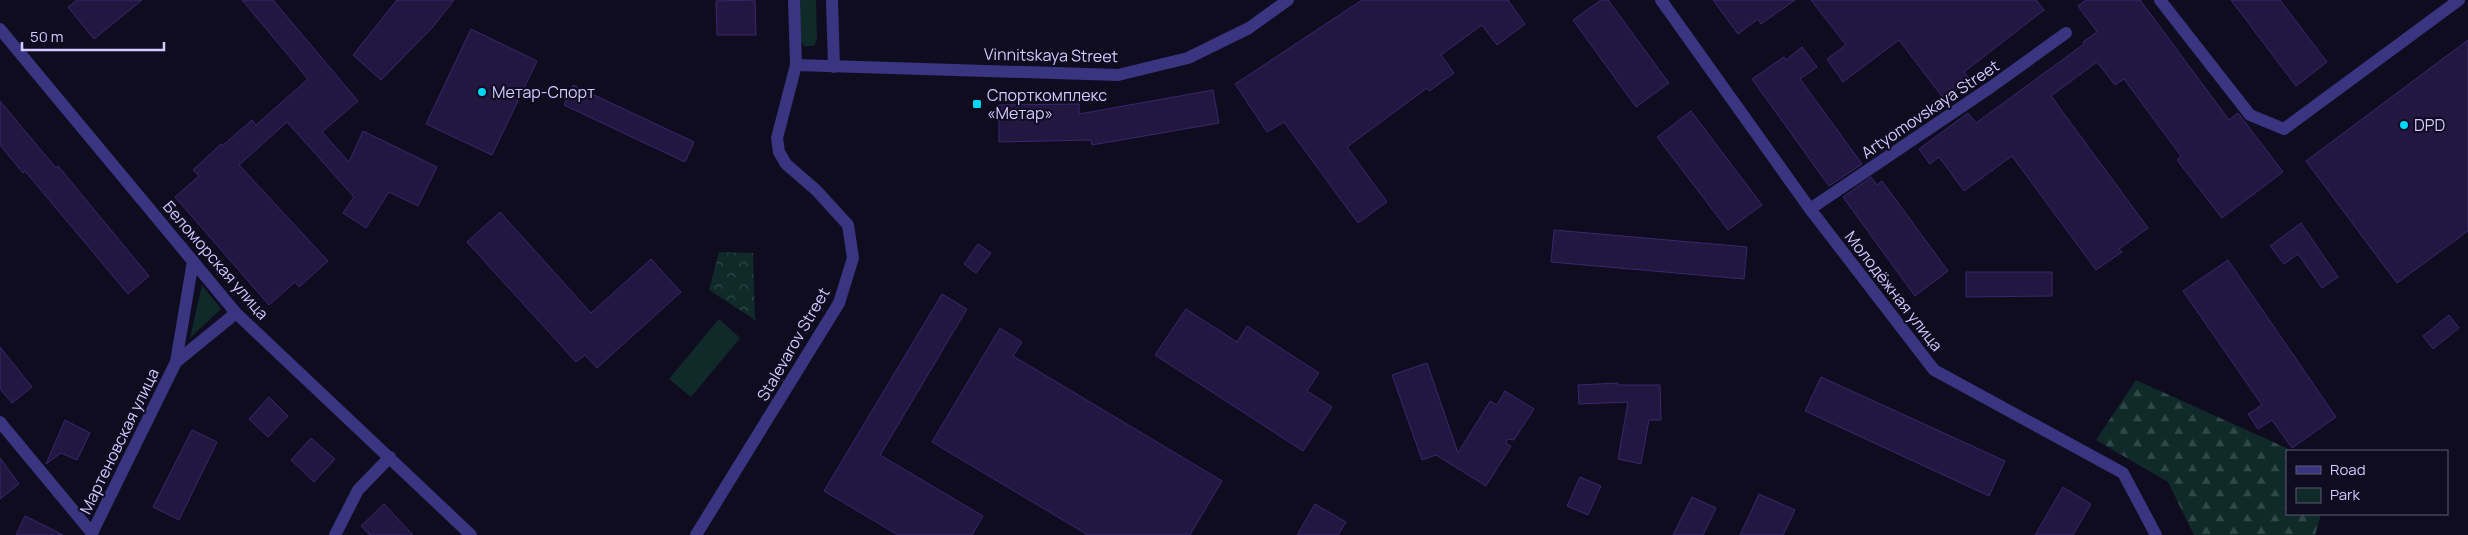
<svg xmlns="http://www.w3.org/2000/svg" width="2468" height="535" viewBox="0 0 2468 535" font-family="Manrope,sans-serif">
<defs>
<pattern id="forest-firs" width="22" height="20" patternUnits="userSpaceOnUse" patternTransform="scale(1.25)"><rect width="22" height="20" fill="#0f2a29"/><path d="M5 1l3.5 6h-7zM16 11l3.5 6h-7z" fill="#314849"/></pattern>
<pattern id="park-crowns" width="20" height="18" patternUnits="userSpaceOnUse" patternTransform="scale(1.25)"><rect width="20" height="18" fill="#0f2a29"/><path d="M2 6a3 3 0 1 1 6 0M12 15a3 3 0 1 1 6 0" fill="none" stroke="#314849"/></pattern>
</defs>
<rect width="100%" height="100%" fill="#100c20"/>
<g fill="#0f2a29">
<path d="M 799,0 L 816,0 L 817,40 L 814,46 L 804,46 L 800,39 Z"/>
<path d="M 202,285 L 221,309 L 190,338 Z"/>
<path d="M 719,319 L 740,338 L 691,397 L 669,379 Z"/>
</g>
<path fill="url(#forest-firs)" d="M 2136,380 L 2293,451 L 2287,451 L 2287,514 L 2321,514 L 2315,535 L 2194,535 L 2168,482 L 2096,440 Z"/>
<path fill="url(#park-crowns)" d="M 719,252 L 753,253 L 755,320 L 709,290 Z"/>
<g fill="#211741" stroke="#38286e">
<path d="M 77,0 L 142,0 L 94,39 L 68,7 Z"/>
<path d="M 242,0 L 273,0 L 358,101 L 322,132 L 349,162 L 363,131 L 437,167 L 418,206 L 389,192 L 366,228 L 343,213 L 354,197 L 287,122 L 239,165 L 328,261 L 299,287 L 295,282 L 269,305 L 175,197 L 199,176 L 193,170 L 221,144 L 222,146 L 252,120 L 256,125 L 308,79 Z"/>
<path d="M 397,0 L 454,0 L 432,28 L 381,80 L 353,55 Z"/>
<path d="M 755,0 L 756,35 L 717,35 L 716,1 Z"/>
<path d="M 1362,0 L 1508,0 L 1525,24 L 1497,45 L 1482,25 L 1441,55 L 1454,73 L 1429,91 L 1427,88 L 1347,147 L 1387,202 L 1358,223 L 1284,122 L 1267,132 L 1235,84 Z"/>
<path d="M 1601,0 L 1608,0 L 1669,83 L 1636,107 L 1573,20 Z"/>
<path d="M 1713,0 L 1795,0 L 1761,24 L 1758,19 L 1738,34 Z"/>
<path d="M 1811,0 L 2036,0 L 2044,10 L 1964,72 L 1970,80 L 1944,99 L 1899,40 L 1843,82 L 1827,59 L 1846,45 Z"/>
<path d="M 2086,0 L 2140,0 L 2229,120 L 2238,113 L 2283,172 L 2222,218 L 2177,160 L 2181,156 L 2124,79 L 2115,85 L 2097,62 L 2051,96 L 2148,228 L 2119,249 L 2122,252 L 2096,270 L 2012,156 L 1964,191 L 1939,157 L 1930,164 L 1919,149 L 1968,113 L 1976,123 L 2084,44 L 2083,42 L 2097,32 L 2078,6 Z"/>
<path d="M 2231,0 L 2280,0 L 2327,62 L 2296,86 Z"/>
<path d="M 471,29 L 537,61 L 492,155 L 426,124 Z"/>
<path d="M 2468,40 L 2468,231 L 2397,283 L 2306,161 Z"/>
<path d="M 1802,47 L 1817,67 L 1800,79 L 1862,164 L 1829,186 L 1752,79 L 1784,57 L 1786,60 Z"/>
<path d="M 573,85 L 694,142 L 685,162 L 564,105 Z"/>
<path d="M 1213,90 L 1219,123 L 1092,145 L 1091,140 L 999,142 L 999,105 L 1079,104 L 1079,114 Z"/>
<path d="M 0,101 L 56,168 L 58,166 L 149,276 L 128,294 L 25,171 L 23,173 L 0,145 Z"/>
<path d="M 1691,111 L 1762,205 L 1728,230 L 1657,137 Z"/>
<path d="M 1871,177 L 1877,185 L 1882,181 L 1948,271 L 1915,296 L 1843,197 Z"/>
<path d="M 500,212 L 591,313 L 651,259 L 681,292 L 597,368 L 585,355 L 576,362 L 467,242 Z"/>
<path d="M 2301,223 L 2338,277 L 2322,288 L 2298,254 L 2284,264 L 2270,246 Z"/>
<path d="M 1554,230 L 1747,247 L 1744,279 L 1551,262 Z"/>
<path d="M 978,244 L 991,253 L 976,273 L 964,264 Z"/>
<path d="M 2228,260 L 2336,417 L 2292,448 L 2272,420 L 2258,429 L 2248,414 L 2262,405 L 2183,291 Z"/>
<path d="M 1966,272 L 2052,272 L 2052,296 L 1966,297 Z"/>
<path d="M 942,294 L 967,309 L 880,455 L 983,516 L 972,535 L 898,535 L 824,491 Z"/>
<path d="M 1186,309 L 1237,342 L 1247,326 L 1319,373 L 1307,391 L 1332,407 L 1303,451 L 1155,355 Z"/>
<path d="M 2449,315 L 2459,328 L 2433,349 L 2423,336 Z"/>
<path d="M 1000,328 L 1022,342 L 1013,356 L 1222,481 L 1190,535 L 1088,535 L 932,442 Z"/>
<path d="M 0,347 L 32,387 L 12,403 L 0,389 Z"/>
<path d="M 1427,363 L 1458,453 L 1490,401 L 1497,405 L 1505,391 L 1534,409 L 1514,440 L 1507,439 L 1506,444 L 1511,446 L 1486,486 L 1436,455 L 1422,460 L 1392,375 Z"/>
<path d="M 1821,377 L 2005,461 L 1989,496 L 1805,411 Z"/>
<path d="M 1618,383 L 1618,385 L 1660,385 L 1661,420 L 1649,420 L 1641,464 L 1618,459 L 1628,402 L 1579,404 L 1578,385 Z"/>
<path d="M 269,397 L 288,416 L 268,437 L 249,419 Z"/>
<path d="M 65,420 L 90,433 L 77,460 L 61,453 L 46,464 Z"/>
<path d="M 192,430 L 217,442 L 179,520 L 153,507 Z"/>
<path d="M 311,438 L 335,459 L 314,482 L 291,460 Z"/>
<path d="M 0,458 L 19,484 L 0,499 Z"/>
<path d="M 1580,477 L 1601,486 L 1588,515 L 1567,506 Z"/>
<path d="M 2063,487 L 2091,504 L 2073,535 L 2035,535 Z"/>
<path d="M 1759,494 L 1795,510 L 1783,535 L 1740,535 Z"/>
<path d="M 1692,497 L 1716,508 L 1703,535 L 1673,535 Z"/>
<path d="M 384,504 L 413,535 L 370,535 L 361,526 Z"/>
<path d="M 1315,504 L 1346,522 L 1338,535 L 1297,535 Z"/>
<path d="M 25,516 L 63,535 L 16,535 Z"/>
</g>
<g fill="none" stroke-linecap="round" stroke-linejoin="round">
<g stroke="#393581" stroke-width="12">
<path d="M 832,0 L 834,67"/>
<path d="M 1661,0 L 1810,209 L 1934,370 L 2123,473 L 2156,535"/>
<path d="M 2160,0 L 2250,115 L 2284,129 L 2459,0"/>
<path d="M 0,29 L 236,313 L 471,535"/>
<path d="M 796,65 L 1118,75 L 1188,58 L 1249,28 L 1288,0"/>
<path d="M 1810,209 L 1991,87 L 2066,33"/>
<path d="M 193,261 L 176,362 L 236,313"/>
<path d="M 0,422 L 92,533"/>
<path d="M 91,535 L 176,362"/>
<path d="M 335,535 L 358,490 L 390,457"/>
<path d="M 696,535 L 839,303 L 853,258 L 848,225 L 816,190 L 786,164 L 779,152 L 777,138 L 796,65 L 794,0"/>
</g>
</g>
<g fill="#00d7f5" stroke="#100c20" stroke-width="2">
<circle cx="482" cy="92" r="5"/>
<rect x="972" y="99" width="10" height="10" rx="2.5"/>
<circle cx="2404" cy="125" r="5"/>
</g>
<g text-anchor="middle" stroke-width="4" stroke-linejoin="round" paint-order="stroke">
<g font-size="16" fill="#d2caff" stroke="#100c20">
<text transform="translate(1051 55) rotate(1)" y="6">Vinnitskaya Street</text>
<text transform="translate(1930 109) rotate(-34)" y="6">Artyomovskaya Street</text>
<text transform="translate(216 260) rotate(49)" y="6">Беломорская улица</text>
<text transform="translate(1894 291) rotate(52)" y="6">Молодёжная улица</text>
<text transform="translate(793 344) rotate(-60)" y="6">Stalevarov Street</text>
<text transform="translate(119 441) rotate(-64)" y="6">Мартеновская улица</text>
</g>
<g font-size="16" fill="#d2caff" stroke="#100c20" text-anchor="start">
<text x="492" y="98">Метар-Спорт</text>
<text x="987" y="101">Спорткомплекс<tspan x="987" dy="18">«Метар»</tspan></text>
<text x="2414" y="131">DPD</text>
</g>
</g>
<rect x="2286" y="450" width="162" height="65" fill="#100c20" stroke="#5e5879"/>
<rect x="2296" y="466" width="25" height="8" fill="#393581" stroke="#5e5879"/>
<text x="2330" y="475" font-size="15" fill="#d2caff">Road</text>
<rect x="2296" y="488" width="25" height="15" fill="#0f2a29" stroke="#5e5879"/>
<text x="2330" y="500" font-size="15" fill="#d2caff">Park</text>
<path d="M22 42v8h142v-8" fill="none" stroke="#d2caff" stroke-width="2.5"/>
<text x="30" y="42" font-size="15" fill="#d2caff" stroke="#100c20" stroke-width="4" paint-order="stroke">50 m</text>
</svg>
